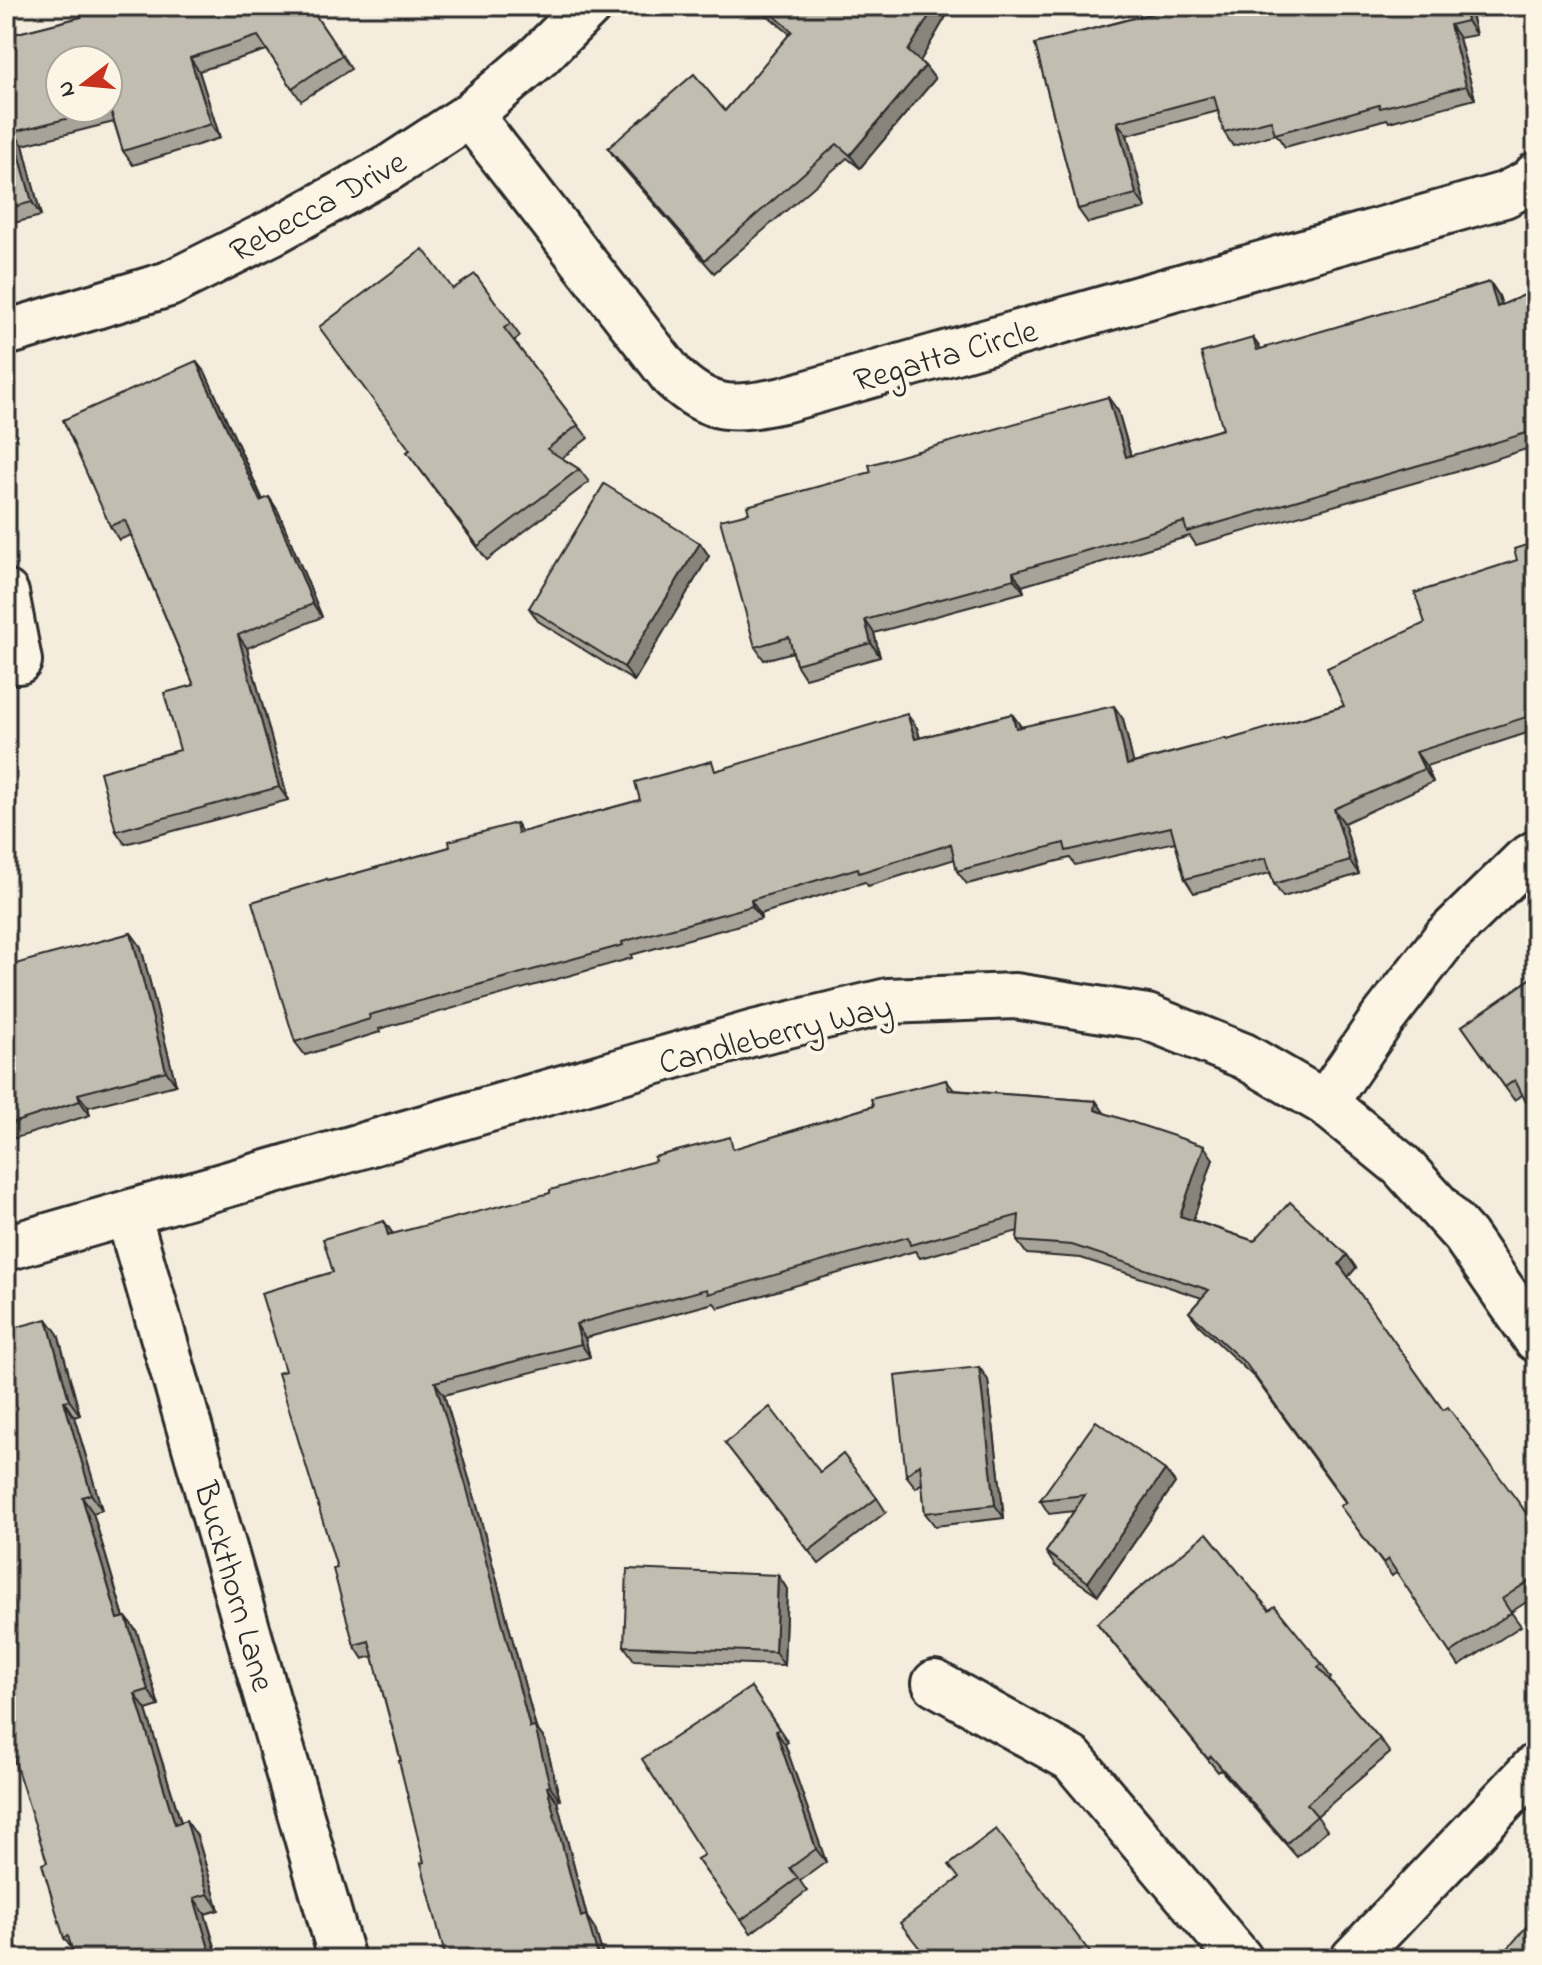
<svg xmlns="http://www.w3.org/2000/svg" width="1542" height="1965" viewBox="0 0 1542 1965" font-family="'Indie Flower',sans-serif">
<rect width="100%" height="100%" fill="#f4edde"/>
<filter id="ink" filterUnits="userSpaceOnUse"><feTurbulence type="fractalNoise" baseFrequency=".0125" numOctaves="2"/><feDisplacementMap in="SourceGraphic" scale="16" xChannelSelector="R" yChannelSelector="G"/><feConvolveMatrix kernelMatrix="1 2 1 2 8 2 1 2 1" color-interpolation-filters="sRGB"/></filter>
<g filter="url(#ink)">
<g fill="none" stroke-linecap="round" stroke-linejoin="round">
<defs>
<g id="minor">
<path d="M 470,115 L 673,377 C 711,413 734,410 783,400 L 1504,195 L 1532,181 L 1536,175"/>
<path d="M 6,333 L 169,284 L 273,232 L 389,168 L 470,115 L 540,55 L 589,6"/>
<path d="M 6,593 L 19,661"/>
<path d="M 1325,1103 L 1381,1021 L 1446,937 L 1525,860 L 1536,853"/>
<path d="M 128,1214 L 342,1959"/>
<path d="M 6,1248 L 754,1033 L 888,1001 L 1015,996 L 1147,1017 L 1244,1056 L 1325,1103 L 1402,1166 L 1465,1236 L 1536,1339"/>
<path d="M 935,1683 L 1072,1759 L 1240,1959"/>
<path d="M 1353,1959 L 1536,1766"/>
</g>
</defs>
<use href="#minor" stroke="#2b2b2b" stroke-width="50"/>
<use href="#minor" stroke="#fcf5e5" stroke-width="44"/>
</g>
<g fill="#a7a398" stroke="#2b2b2b" stroke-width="2">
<path d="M 110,6 L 313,6 L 310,7 L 351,69 L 301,101 L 267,50 L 199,71 L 220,138 L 133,165 L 123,151 L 114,122 L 23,145 L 41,216 L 6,225 L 6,36 L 81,17 Z"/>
<path d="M 756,6 L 952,6 L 920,61 L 925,66 L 935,79 L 860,168 L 847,158 L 714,273 L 617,161 L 608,148 L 725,111 L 790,34 Z"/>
<path d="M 1180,6 L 1469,6 L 1476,35 L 1459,38 L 1475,99 L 1389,122 L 1387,119 L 1285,147 L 1276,134 L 1233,146 L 1224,132 L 1218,111 L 1127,135 L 1146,208 L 1088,223 L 1078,209 L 1035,44 Z"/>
<path d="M 475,274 L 520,336 L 514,341 L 588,438 L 562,458 L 579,469 L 589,482 L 487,560 L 407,452 L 409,450 L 453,289 Z"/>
<path d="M 1490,282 L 1499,296 L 1502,305 L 1536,290 L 1536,446 L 1470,467 L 1196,545 L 1190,536 L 1022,586 L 1024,592 L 874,633 L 880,657 L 805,678 L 796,664 L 793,652 L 764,660 L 755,647 L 749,513 L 1118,411 L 1131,456 L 1223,429 L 1253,338 L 1261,349 Z"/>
<path d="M 206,374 L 263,500 L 269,497 L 278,511 L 322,617 L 247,648 L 288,800 L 125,844 L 116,831 L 180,750 L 194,685 L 131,535 L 119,540 L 110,526 Z"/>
<path d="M 1536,542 L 1536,730 L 1426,766 L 1433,782 L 1344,823 L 1359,874 L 1283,897 L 1274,884 L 1270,873 L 1194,893 L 1185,879 L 1175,842 L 1075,865 L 1070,858 L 967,884 L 957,871 L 955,859 L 868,886 L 865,882 L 760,914 L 761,919 L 631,955 L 632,958 L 379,1029 L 380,1032 L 305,1055 L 295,1042 L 327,879 L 329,881 L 450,847 L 516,823 L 522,832 L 640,800 L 719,770 L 917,728 L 920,738 L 1012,714 L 1021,727 L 1123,719 L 1133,763 L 1226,738 L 1228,740 L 1344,706 L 1425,623 L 1517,560 Z"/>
<path d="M 700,543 L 709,556 L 634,681 L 538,621 L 529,608 Z"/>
<path d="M 131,933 L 141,947 L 176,1085 L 88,1107 L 90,1115 L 6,1141 L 6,967 Z"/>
<path d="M 1536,975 L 1522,1095 L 1514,1100 L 1462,1026 Z"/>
<path d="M 946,1080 L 954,1090 L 1096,1101 L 1104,1113 L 1213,1159 L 1193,1220 L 1254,1241 L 1347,1255 L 1356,1268 L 1348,1277 L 1443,1410 L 1522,1507 L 1536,1528 L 1536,1596 L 1511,1612 L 1521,1626 L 1459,1666 L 1397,1572 L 1392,1576 L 1350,1519 L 1345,1502 L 1255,1378 L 1199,1325 L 1189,1312 L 1202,1298 L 1081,1258 L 1027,1254 L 1017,1241 L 1018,1231 L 920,1258 L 915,1251 L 718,1308 L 714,1303 L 585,1338 L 590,1357 L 444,1395 L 476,1502 L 536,1728 L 545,1740 L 560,1800 L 557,1801 L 587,1917 L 595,1929 L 604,1959 L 446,1959 L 401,1761 L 373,1656 L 363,1659 L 354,1645 L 337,1568 L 285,1371 L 333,1272 L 384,1221 L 393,1234 L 737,1148 L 873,1106 Z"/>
<path d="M 58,1334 L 80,1415 L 74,1417 L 102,1510 L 93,1513 L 124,1617 L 126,1617 L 137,1632 L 159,1706 L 146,1710 L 181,1822 L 197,1836 L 219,1910 L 205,1914 L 219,1959 L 75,1959 L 72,1949 L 64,1938 L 47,1862 Z"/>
<path d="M 979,1367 L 988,1380 L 1004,1518 L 935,1526 L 925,1513 L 922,1483 L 916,1488 L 906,1475 Z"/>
<path d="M 725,1443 L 820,1472 L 877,1498 L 886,1512 L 819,1564 Z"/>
<path d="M 1165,1470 L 1175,1483 L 1098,1595 L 1055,1566 L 1046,1552 L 1074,1511 L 1049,1514 L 1040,1500 Z"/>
<path d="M 778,1575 L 787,1589 L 784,1665 L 634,1660 L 624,1646 Z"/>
<path d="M 1269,1610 L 1322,1664 L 1331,1678 L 1329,1680 L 1380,1739 L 1390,1753 L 1317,1816 L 1327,1830 L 1297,1857 L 1221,1770 L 1218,1772 L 1107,1636 L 1097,1623 Z"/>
<path d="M 751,1687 L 788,1742 L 785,1744 L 826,1862 L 800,1881 L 807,1891 L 751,1933 L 697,1859 L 704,1855 Z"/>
</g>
<g fill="#88847c" stroke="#2b2b2b" stroke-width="2">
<path d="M 935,6 L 952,6 L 918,65 L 908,51 Z"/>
<path d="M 1463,6 L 1469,6 L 1476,35 L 1467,21 Z"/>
<path d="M 1450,25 L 1459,38 L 1475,99 L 1466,86 Z"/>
<path d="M 190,58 L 199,71 L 220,138 L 211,124 Z"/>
<path d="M 925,66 L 935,79 L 860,168 L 850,155 Z"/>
<path d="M 1117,122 L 1127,135 L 1146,208 L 1136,194 Z"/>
<path d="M 13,132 L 23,145 L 41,216 L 32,202 Z"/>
<path d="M 1490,282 L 1499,296 L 1506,320 L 1497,307 Z"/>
<path d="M 196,361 L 206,374 L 269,515 L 260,501 Z"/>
<path d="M 1108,397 L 1118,411 L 1135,471 L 1126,457 Z"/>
<path d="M 269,497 L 278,511 L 322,617 L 313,604 Z"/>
<path d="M 700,543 L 709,556 L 634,681 L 624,667 Z"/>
<path d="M 1013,572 L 1022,586 L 1024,592 L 1014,579 Z"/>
<path d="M 865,620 L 874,633 L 880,657 L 871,643 Z"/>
<path d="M 238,635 L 247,648 L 288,800 L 279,787 Z"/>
<path d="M 1114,706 L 1123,719 L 1137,778 L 1127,765 Z"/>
<path d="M 907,714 L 917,728 L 924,753 L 915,739 Z"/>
<path d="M 1012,714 L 1022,728 L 1016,728 Z"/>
<path d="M 1416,752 L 1426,766 L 1433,782 L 1424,769 Z"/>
<path d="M 1334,809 L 1344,823 L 1359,874 L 1350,861 Z"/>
<path d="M 751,900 L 760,914 L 761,919 L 752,906 Z"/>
<path d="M 131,933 L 141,947 L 176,1085 L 166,1071 Z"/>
<path d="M 78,1094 L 88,1107 L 90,1115 L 80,1101 Z"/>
<path d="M 1096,1101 L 1105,1114 L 1095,1110 Z"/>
<path d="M 1204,1146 L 1213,1159 L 1190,1230 L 1180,1216 Z"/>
<path d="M 384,1221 L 393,1234 L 388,1235 Z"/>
<path d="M 1347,1255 L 1356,1268 L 1348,1277 L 1339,1264 Z"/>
<path d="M 47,1319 L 58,1334 L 80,1415 L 69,1400 Z"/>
<path d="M 576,1324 L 585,1338 L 590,1357 L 581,1344 Z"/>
<path d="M 979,1367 L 988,1380 L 1004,1518 L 995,1505 Z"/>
<path d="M 435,1382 L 444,1395 L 476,1502 L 536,1728 L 545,1740 L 560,1800 L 550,1786 L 530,1728 Z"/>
<path d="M 64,1401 L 74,1417 L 102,1510 L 91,1494 Z"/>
<path d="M 1165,1470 L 1175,1483 L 1098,1595 L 1088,1582 Z"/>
<path d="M 82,1497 L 93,1513 L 129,1635 L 118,1619 Z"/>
<path d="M 778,1575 L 787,1589 L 784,1665 L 775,1652 Z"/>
<path d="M 126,1617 L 137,1632 L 159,1706 L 148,1690 Z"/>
<path d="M 135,1694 L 146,1710 L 186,1839 L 175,1824 Z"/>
<path d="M 776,1731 L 785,1744 L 826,1862 L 816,1849 Z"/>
<path d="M 547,1787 L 557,1801 L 587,1917 L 595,1929 L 604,1959 L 599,1959 L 581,1917 Z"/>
<path d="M 186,1820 L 197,1836 L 219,1910 L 208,1894 Z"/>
<path d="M 194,1898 L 205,1914 L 218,1959 L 212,1959 Z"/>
</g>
<g fill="#c2bdb1" stroke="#2b2b2b" stroke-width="2" fill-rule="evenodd">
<path d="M 110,6 L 309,6 L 342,55 L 292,88 L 258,36 L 190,58 L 211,124 L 123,151 L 110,108 L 13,132 L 32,202 L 6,209 L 6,36 L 81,17 L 80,15 ZM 60,60 L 108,60 L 108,108 L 60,108 Z"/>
<path d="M 763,6 L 935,6 L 908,51 L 925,66 L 850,155 L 837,144 L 705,260 L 608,148 L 694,74 L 725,111 L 792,31 Z"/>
<path d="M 1180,6 L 1463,6 L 1467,21 L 1450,25 L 1466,86 L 1380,108 L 1379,105 L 1275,134 L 1271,120 L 1224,132 L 1214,96 L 1117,122 L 1136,194 L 1078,209 L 1035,44 Z"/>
<path d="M 423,249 L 453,289 L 475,274 L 511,323 L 504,328 L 578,425 L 547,449 L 579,469 L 478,546 L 407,452 L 410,450 L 319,327 Z"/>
<path d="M 1490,282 L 1497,307 L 1536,290 L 1536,430 L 1461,453 L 1187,532 L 1184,522 L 1013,572 L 1014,579 L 865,620 L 871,643 L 796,664 L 789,637 L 755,647 L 720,520 L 749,513 L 747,506 L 871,472 L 869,465 L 1108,397 L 1126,457 L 1223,429 L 1201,353 L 1253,338 L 1257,350 Z"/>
<path d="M 196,361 L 260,501 L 269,497 L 313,604 L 238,635 L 279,787 L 116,831 L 100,772 L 180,750 L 164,693 L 194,685 L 125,520 L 110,526 L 63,420 Z"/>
<path d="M 604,484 L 700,543 L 624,667 L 529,608 Z"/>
<path d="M 1536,542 L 1536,697 L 1532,698 L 1536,714 L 1416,752 L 1424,769 L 1334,809 L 1350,861 L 1274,884 L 1266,858 L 1185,879 L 1171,827 L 1066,851 L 1064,843 L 957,871 L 951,844 L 859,873 L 858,868 L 751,900 L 752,906 L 622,942 L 623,945 L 369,1015 L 370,1019 L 295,1042 L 252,902 L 327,879 L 328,881 L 450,847 L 449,841 L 516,823 L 518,833 L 640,800 L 635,782 L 712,761 L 715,771 L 907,714 L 915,739 L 1012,714 L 1016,728 L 1114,706 L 1127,765 L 1226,738 L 1227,740 L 1344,706 L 1327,668 L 1425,623 L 1415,593 L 1517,560 L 1514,549 Z"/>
<path d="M 131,933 L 166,1071 L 78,1094 L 80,1101 L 6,1125 L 6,967 L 40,957 Z"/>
<path d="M 1536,975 L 1536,1122 L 1515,1080 L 1505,1087 L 1462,1026 Z"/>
<path d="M 946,1080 L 949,1090 L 1096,1101 L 1095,1110 L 1204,1146 L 1180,1216 L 1254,1241 L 1290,1202 L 1347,1255 L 1339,1264 L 1443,1410 L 1448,1407 L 1522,1507 L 1536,1529 L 1536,1576 L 1502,1599 L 1511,1613 L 1450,1653 L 1388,1559 L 1383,1563 L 1340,1506 L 1346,1502 L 1246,1364 L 1189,1312 L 1209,1290 L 1072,1245 L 1017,1241 L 1019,1215 L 910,1245 L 908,1237 L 708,1294 L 707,1289 L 576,1324 L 581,1344 L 435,1382 L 467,1489 L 530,1728 L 535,1727 L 550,1786 L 547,1787 L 581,1917 L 586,1915 L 599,1959 L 446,1959 L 421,1863 L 424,1862 L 399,1761 L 401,1761 L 369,1641 L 354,1645 L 333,1569 L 337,1568 L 278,1373 L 285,1371 L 261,1293 L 333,1272 L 323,1239 L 384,1221 L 388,1235 L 550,1193 L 550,1190 L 655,1161 L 654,1157 L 730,1137 L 733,1149 L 873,1106 L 871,1099 Z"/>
<path d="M 47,1319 L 69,1400 L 64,1401 L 91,1494 L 82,1497 L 118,1619 L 126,1617 L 148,1690 L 135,1694 L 175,1824 L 186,1820 L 208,1894 L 194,1898 L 212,1959 L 75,1959 L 68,1936 L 64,1938 L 42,1864 L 47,1862 L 6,1735 L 6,1330 Z"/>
<path d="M 979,1367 L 995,1505 L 925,1513 L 920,1464 L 906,1475 L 895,1376 Z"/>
<path d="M 770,1407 L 820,1472 L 843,1454 L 877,1498 L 809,1551 L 725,1443 Z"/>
<path d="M 1096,1421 L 1165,1470 L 1088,1582 L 1046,1552 L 1085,1495 L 1040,1500 Z"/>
<path d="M 1207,1533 L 1269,1610 L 1275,1606 L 1322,1664 L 1318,1667 L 1380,1739 L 1307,1804 L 1317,1816 L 1287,1843 L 1211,1756 L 1208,1759 L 1097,1623 Z"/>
<path d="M 627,1569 L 778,1575 L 775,1652 L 624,1646 Z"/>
<path d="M 751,1687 L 779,1729 L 776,1731 L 816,1849 L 790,1868 L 798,1878 L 741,1920 L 697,1859 L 704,1855 L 642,1759 Z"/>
<path d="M 996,1829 L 1095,1959 L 928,1959 L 900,1923 L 959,1878 L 949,1865 Z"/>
<path d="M 1536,1915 L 1536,1959 L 1499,1959 Z"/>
</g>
</g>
<g text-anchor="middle" stroke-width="8" stroke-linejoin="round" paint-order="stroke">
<g font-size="34" fill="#2b2b2b" stroke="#fcf5e5">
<text transform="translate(317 205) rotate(-29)" y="12">Rebecca Drive</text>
<text transform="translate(945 354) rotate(-16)" y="12">Regatta Circle</text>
<text transform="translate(775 1033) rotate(-14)" y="12">Candleberry Way</text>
<text transform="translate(236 1586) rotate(74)" y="12">Buckthorn Lane</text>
</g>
</g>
<rect width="1542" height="1965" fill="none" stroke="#fcf5e5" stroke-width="32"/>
<rect x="16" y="16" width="1510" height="1933" fill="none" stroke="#2b2b2b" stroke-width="3" filter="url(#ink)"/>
<g transform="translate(84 84) rotate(254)"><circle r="38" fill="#fcf5e5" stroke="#a8a49b" stroke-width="2"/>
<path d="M0-6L14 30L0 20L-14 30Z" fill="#c8321e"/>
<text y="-12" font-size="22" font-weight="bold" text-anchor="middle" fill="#2b2b2b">N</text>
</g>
</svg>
